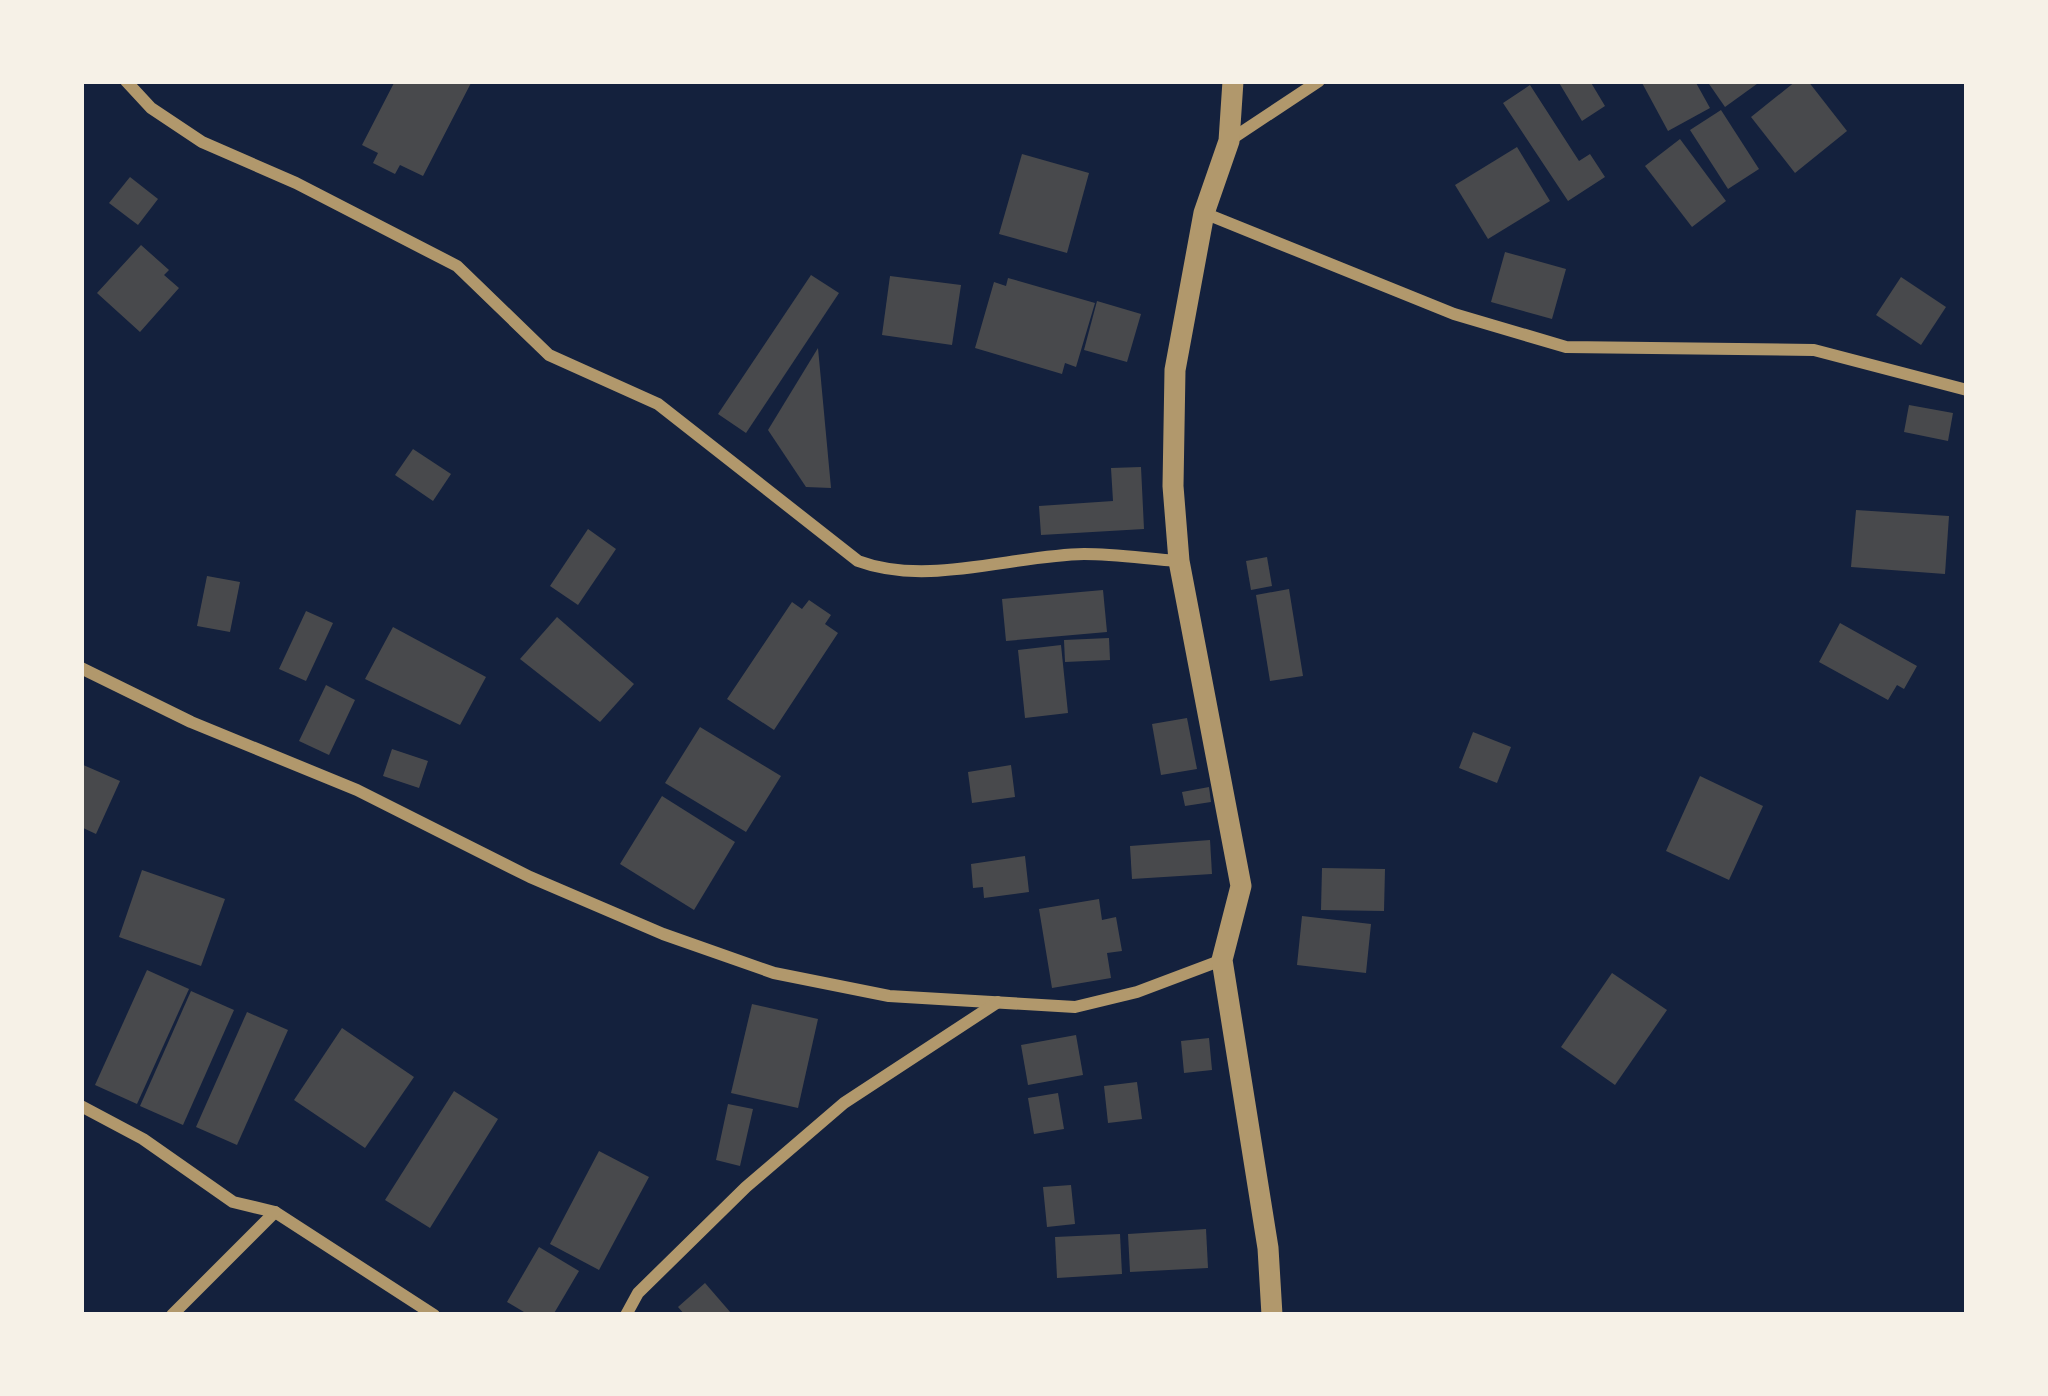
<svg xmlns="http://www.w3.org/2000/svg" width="2048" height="1396" viewBox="0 0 2048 1396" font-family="'Alegreya Sans',sans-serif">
<rect width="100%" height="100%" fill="#14213d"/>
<g fill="#48494c">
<path d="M 395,81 L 472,81 L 423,176 L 400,165 L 395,174 L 373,163 L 378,153 L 362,145 Z"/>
<path d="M 1558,81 L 1590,81 L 1605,106 L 1582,121 Z"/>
<path d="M 1641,81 L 1695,81 L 1710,108 L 1668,131 Z"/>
<path d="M 1707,81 L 1761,81 L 1725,107 Z"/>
<path d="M 1796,81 L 1808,81 L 1847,131 L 1795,173 L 1751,117 Z"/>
<path d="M 1530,85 L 1579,161 L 1590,154 L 1605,177 L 1568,201 L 1503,103 Z"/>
<path d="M 1721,110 L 1759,169 L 1728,189 L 1690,130 Z"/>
<path d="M 1680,139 L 1726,201 L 1692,227 L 1645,166 Z"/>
<path d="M 1517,147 L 1550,201 L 1488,239 L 1455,185 Z"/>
<path d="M 1022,154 L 1089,173 L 1067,253 L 999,234 Z"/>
<path d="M 130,177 L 158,199 L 138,225 L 109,203 Z"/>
<path d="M 141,245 L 169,270 L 164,275 L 179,288 L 140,332 L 97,293 Z"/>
<path d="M 1505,252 L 1566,269 L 1552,319 L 1491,302 Z"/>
<path d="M 811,275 L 839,293 L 746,433 L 718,414 Z"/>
<path d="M 890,276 L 961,285 L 952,345 L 882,335 Z"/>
<path d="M 1901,277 L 1946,307 L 1921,345 L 1876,315 Z"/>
<path d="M 1008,278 L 1095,303 L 1076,367 L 1065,363 L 1062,374 L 975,348 L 994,282 L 1006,286 Z"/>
<path d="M 1097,301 L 1141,314 L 1127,362 L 1084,350 Z"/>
<path d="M 818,348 L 831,488 L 806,487 L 768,430 Z"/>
<path d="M 1909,405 L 1953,413 L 1948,441 L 1904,432 Z"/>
<path d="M 413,449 L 451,474 L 433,501 L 395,475 Z"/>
<path d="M 1141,467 L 1144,529 L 1041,535 L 1039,506 L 1113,501 L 1111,468 Z"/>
<path d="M 1856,510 L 1949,516 L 1945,574 L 1851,567 Z"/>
<path d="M 588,529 L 616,549 L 578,605 L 550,586 Z"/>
<path d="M 1267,557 L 1272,586 L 1251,590 L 1246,561 Z"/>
<path d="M 207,576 L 240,582 L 230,632 L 197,626 Z"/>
<path d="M 1289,589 L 1303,676 L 1270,681 L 1256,595 Z"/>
<path d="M 1103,590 L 1107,632 L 1006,641 L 1002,599 Z"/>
<path d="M 809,600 L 831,615 L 825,624 L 838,633 L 774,730 L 727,699 L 792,602 L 802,609 Z"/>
<path d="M 306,611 L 333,623 L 306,681 L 279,669 Z"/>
<path d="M 557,617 L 634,684 L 600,722 L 520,659 Z"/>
<path d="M 1840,623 L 1917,666 L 1904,689 L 1897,685 L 1888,700 L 1819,662 Z"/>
<path d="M 393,627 L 486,677 L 460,725 L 365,679 Z"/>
<path d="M 1109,638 L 1110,660 L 1065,662 L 1064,640 Z"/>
<path d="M 1061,645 L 1068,713 L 1025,718 L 1018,650 Z"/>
<path d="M 326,685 L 355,700 L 329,755 L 299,741 Z"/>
<path d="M 1187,718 L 1197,769 L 1161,775 L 1152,724 Z"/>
<path d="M 700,727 L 781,776 L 746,832 L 665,783 Z"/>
<path d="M 1473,732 L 1511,747 L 1497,783 L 1459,768 Z"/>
<path d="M 392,749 L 428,761 L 419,788 L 383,776 Z"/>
<path d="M 81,764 L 120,781 L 96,834 L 81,827 Z"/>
<path d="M 1011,765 L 1015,797 L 972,803 L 968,772 Z"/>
<path d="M 1700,776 L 1763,806 L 1729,880 L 1666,851 Z"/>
<path d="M 1209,787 L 1211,802 L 1185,806 L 1182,792 Z"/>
<path d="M 662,796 L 735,842 L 694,910 L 620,864 Z"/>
<path d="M 1210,840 L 1212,874 L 1132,879 L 1130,846 Z"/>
<path d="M 1025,856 L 1029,892 L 984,898 L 983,887 L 973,888 L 971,864 Z"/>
<path d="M 1322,868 L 1385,869 L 1384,911 L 1321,910 Z"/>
<path d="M 142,870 L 225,899 L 201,966 L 119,937 Z"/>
<path d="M 1099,899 L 1102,920 L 1116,917 L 1122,951 L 1107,953 L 1111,978 L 1052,988 L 1039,909 Z"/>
<path d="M 1302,916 L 1371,924 L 1366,973 L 1297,965 Z"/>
<path d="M 147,970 L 189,989 L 137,1104 L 95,1085 Z"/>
<path d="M 1612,973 L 1667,1010 L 1615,1085 L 1561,1047 Z"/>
<path d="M 191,991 L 234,1010 L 183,1125 L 140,1106 Z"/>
<path d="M 752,1004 L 818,1019 L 798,1108 L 731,1093 Z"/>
<path d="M 247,1012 L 288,1030 L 237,1145 L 196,1127 Z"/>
<path d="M 342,1028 L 414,1077 L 365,1148 L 294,1100 Z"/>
<path d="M 1076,1035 L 1083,1075 L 1028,1085 L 1021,1045 Z"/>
<path d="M 1209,1038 L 1212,1070 L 1184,1073 L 1181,1041 Z"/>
<path d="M 1137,1082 L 1142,1119 L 1108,1123 L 1104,1086 Z"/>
<path d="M 454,1091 L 498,1119 L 430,1228 L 385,1200 Z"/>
<path d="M 1058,1093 L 1064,1129 L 1034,1134 L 1028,1098 Z"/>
<path d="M 728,1104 L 753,1109 L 740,1166 L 716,1160 Z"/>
<path d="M 599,1151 L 649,1177 L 599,1270 L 550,1244 Z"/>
<path d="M 1071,1185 L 1075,1224 L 1047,1227 L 1043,1187 Z"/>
<path d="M 1206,1229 L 1208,1268 L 1130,1272 L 1128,1234 Z"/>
<path d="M 1120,1234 L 1122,1274 L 1057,1278 L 1055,1237 Z"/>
<path d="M 539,1247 L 579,1271 L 553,1315 L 529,1315 L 507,1302 Z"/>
<path d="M 705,1283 L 731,1313 L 728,1315 L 685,1315 L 678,1307 Z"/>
</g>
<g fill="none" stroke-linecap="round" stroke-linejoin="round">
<g stroke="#b1986c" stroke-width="12">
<path d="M 126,81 L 151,108 L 202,142 L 296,183 L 457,266 L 549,355 L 658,404 L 858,561 C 927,587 1013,555 1084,554 C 1116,554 1148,559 1179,561"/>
<path d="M 1230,140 L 1319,81"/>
<path d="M 1204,213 L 1454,314 L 1566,347 L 1814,350 L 1967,390"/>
<path d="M 81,668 L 191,722 L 357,790 L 530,877 L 663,934 L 774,973 L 889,996 L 1075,1007 L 1137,992 L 1222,960"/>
<path d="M 81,1106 L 143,1139 L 233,1202 L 275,1212 L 434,1315"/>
<path d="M 172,1315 L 275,1212"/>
<path d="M 626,1315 L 638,1293 L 746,1187 L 844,1103 L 998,1002"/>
</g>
<path stroke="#b1986c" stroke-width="21" d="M 1233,81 L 1229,141 L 1204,213 L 1175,370 L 1173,486 L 1179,561 L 1241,886 L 1222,960 L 1268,1248 L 1272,1315"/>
</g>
<rect width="2048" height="1396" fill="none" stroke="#f6f1e7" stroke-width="168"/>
</svg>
